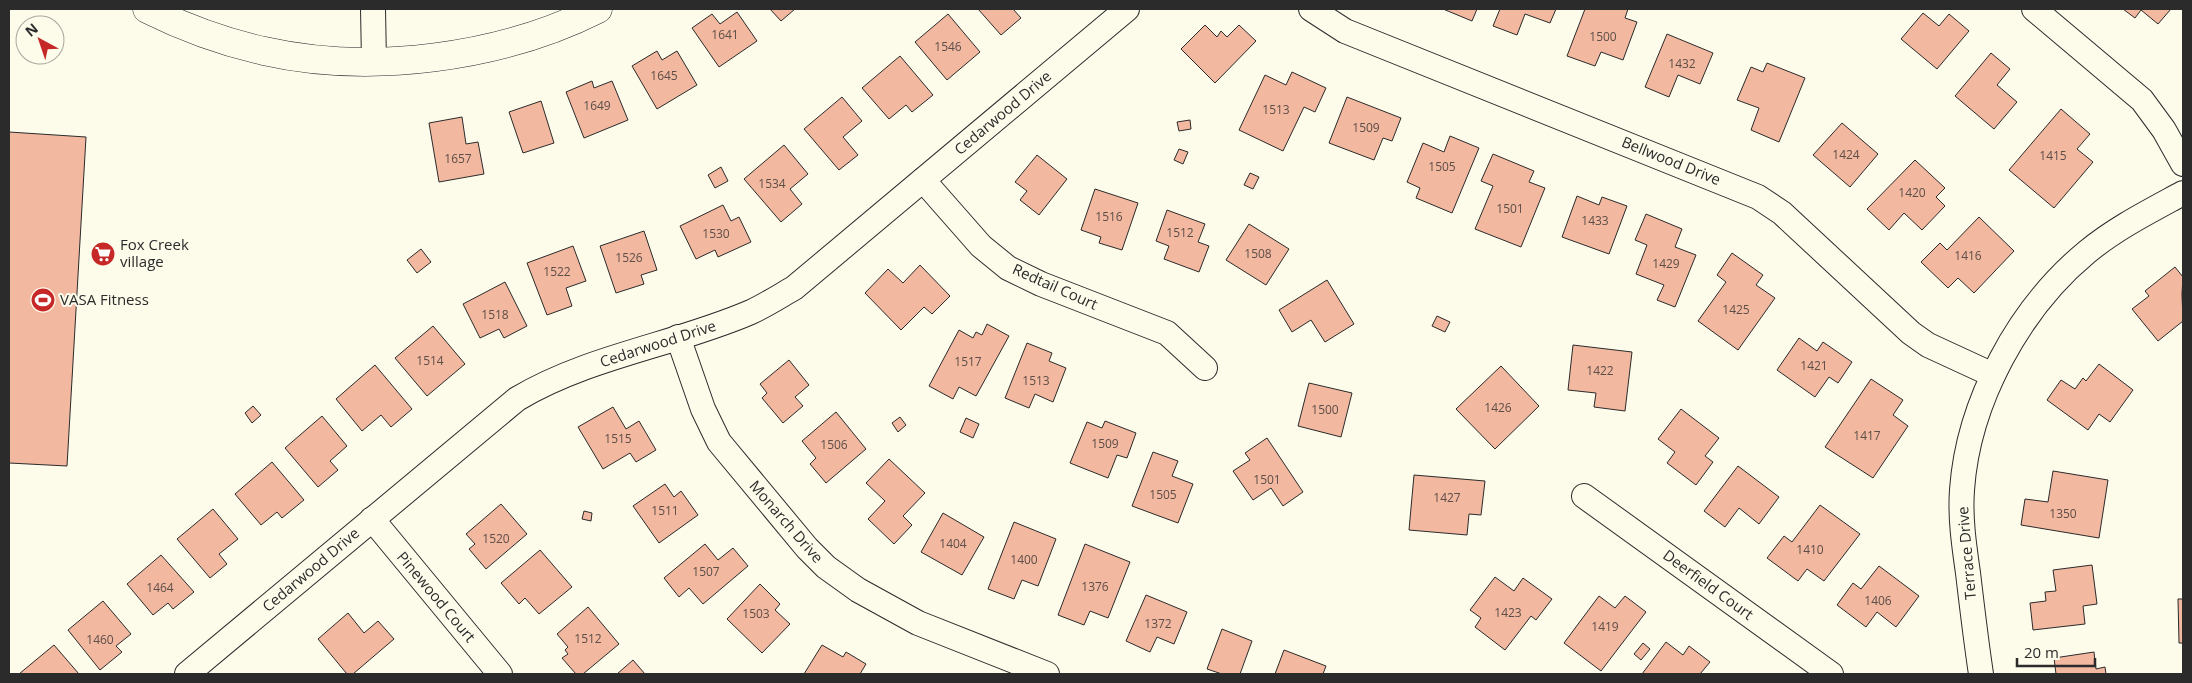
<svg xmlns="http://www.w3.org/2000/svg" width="2192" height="683" viewBox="0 0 2192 683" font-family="'Open Sans',sans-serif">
<rect width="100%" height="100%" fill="#fdfbea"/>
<g fill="#f2b8a0" stroke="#2b2b2b">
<path d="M 770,9 L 795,9 L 781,21 Z"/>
<path d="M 978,9 L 1013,9 L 1021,18 L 1001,35 Z"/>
<path d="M 1443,9 L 1477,9 L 1472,21 Z"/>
<path d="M 1500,9 L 1556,9 L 1550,23 L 1525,14 L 1517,35 L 1493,26 Z"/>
<path d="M 1585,9 L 1628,9 L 1625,18 L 1637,22 L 1623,60 L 1601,52 L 1595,66 L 1567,56 Z"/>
<path d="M 2123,9 L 2171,9 L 2158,24 L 2141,10 L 2135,18 Z"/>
<path d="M 737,12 L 757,41 L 719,67 L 692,28 L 712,14 L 720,24 Z"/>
<path d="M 1923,13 L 1939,26 L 1949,14 L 1969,31 L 1937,69 L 1901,39 Z"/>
<path d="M 948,14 L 980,52 L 947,80 L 915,42 Z"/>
<path d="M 1205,25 L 1217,37 L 1221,31 L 1227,37 L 1239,25 L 1256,41 L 1215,83 L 1181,49 Z"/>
<path d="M 1667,34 L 1713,53 L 1700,84 L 1678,75 L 1669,97 L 1645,87 Z"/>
<path d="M 657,51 L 662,60 L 677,51 L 697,85 L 657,109 L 632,66 Z"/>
<path d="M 1991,53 L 2010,69 L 1997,85 L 2017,102 L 1994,129 L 1955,96 Z"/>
<path d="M 900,56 L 933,95 L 912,112 L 906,105 L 889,119 L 862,88 Z"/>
<path d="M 1767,63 L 1805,78 L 1779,142 L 1751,130 L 1759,108 L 1737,100 L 1751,67 L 1763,72 Z"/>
<path d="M 1292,72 L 1326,88 L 1315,112 L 1304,107 L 1283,151 L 1239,130 L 1265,75 L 1286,85 Z"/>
<path d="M 592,81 L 594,88 L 612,81 L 628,120 L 584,138 L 566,92 Z"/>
<path d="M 842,97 L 862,121 L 843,137 L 858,155 L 839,170 L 804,129 Z"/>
<path d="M 1347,97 L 1401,118 L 1392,141 L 1383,138 L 1374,160 L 1329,143 Z"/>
<path d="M 541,101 L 554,143 L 523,153 L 509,112 Z"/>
<path d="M 2061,109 L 2090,134 L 2077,149 L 2093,162 L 2054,208 L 2009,170 Z"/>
<path d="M 462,117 L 466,144 L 478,142 L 484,174 L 439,182 L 429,123 Z"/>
<path d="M 1190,120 L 1191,129 L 1179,131 L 1177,122 Z"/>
<path d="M 1842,123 L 1878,154 L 1850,187 L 1813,155 Z"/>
<path d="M 9,132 L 86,137 L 67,466 L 9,463 Z"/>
<path d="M 1450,136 L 1479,148 L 1452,213 L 1416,198 L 1420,188 L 1407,182 L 1423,143 L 1444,152 Z"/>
<path d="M 784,145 L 808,174 L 790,189 L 802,204 L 781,222 L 744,179 Z"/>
<path d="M 1179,149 L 1188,152 L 1183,164 L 1174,160 Z"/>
<path d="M 1493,154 L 1534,171 L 1529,182 L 1545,188 L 1521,247 L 1475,229 L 1493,186 L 1481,181 Z"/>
<path d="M 1037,155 L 1067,179 L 1039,215 L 1020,200 L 1027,191 L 1015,182 Z"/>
<path d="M 1915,160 L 1945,188 L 1936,197 L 1945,206 L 1922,230 L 1904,213 L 1889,230 L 1867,209 Z"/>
<path d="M 721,167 L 728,181 L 715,188 L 708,175 Z"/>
<path d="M 1250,173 L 1259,177 L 1253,189 L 1244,185 Z"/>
<path d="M 1095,189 L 1138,203 L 1122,250 L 1099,243 L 1101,237 L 1081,230 Z"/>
<path d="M 1577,196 L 1599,205 L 1602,197 L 1627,206 L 1609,254 L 1562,237 Z"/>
<path d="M 723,205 L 731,221 L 739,217 L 751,242 L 718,257 L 715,250 L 696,259 L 680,226 Z"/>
<path d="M 1167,210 L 1205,224 L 1198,242 L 1209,246 L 1199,272 L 1164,259 L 1169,246 L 1156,241 Z"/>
<path d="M 1646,214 L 1682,229 L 1675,247 L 1696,255 L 1675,307 L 1657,300 L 1664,285 L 1636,274 L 1647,245 L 1635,240 Z"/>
<path d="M 1979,217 L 2014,251 L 1974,293 L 1958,278 L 1948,288 L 1921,262 L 1940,243 L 1947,250 Z"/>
<path d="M 1249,224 L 1289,249 L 1266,285 L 1226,260 Z"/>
<path d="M 644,231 L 657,270 L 641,275 L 644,284 L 616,293 L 600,246 Z"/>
<path d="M 573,246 L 586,281 L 566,288 L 572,306 L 547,315 L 527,263 Z"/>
<path d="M 421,249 L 431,262 L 417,273 L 407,260 Z"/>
<path d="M 1732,253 L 1763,275 L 1756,285 L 1775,298 L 1738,350 L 1698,321 L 1726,282 L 1717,275 Z"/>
<path d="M 920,265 L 950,296 L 932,314 L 924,307 L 901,330 L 865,293 L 888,269 L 903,283 Z"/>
<path d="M 2175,267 L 2183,277 L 2182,294 L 2183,321 L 2158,341 L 2132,309 L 2149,296 L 2145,291 Z"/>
<path d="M 1327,280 L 1354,324 L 1325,342 L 1311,320 L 1292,332 L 1279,310 Z"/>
<path d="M 505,282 L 527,326 L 504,338 L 499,329 L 480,338 L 463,304 Z"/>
<path d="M 1437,316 L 1450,322 L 1445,332 L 1432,326 Z"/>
<path d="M 987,324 L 1009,336 L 976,396 L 959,387 L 953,399 L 929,386 L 959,330 L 973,338 L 976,332 L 982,335 Z"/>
<path d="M 433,326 L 465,364 L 427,396 L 395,358 Z"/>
<path d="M 1799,338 L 1817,351 L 1823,342 L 1852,362 L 1838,383 L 1829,377 L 1815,397 L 1777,370 Z"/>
<path d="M 1027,343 L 1052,353 L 1049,361 L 1066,368 L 1053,402 L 1035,394 L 1029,408 L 1005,398 Z"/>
<path d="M 1573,345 L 1632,352 L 1625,411 L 1594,407 L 1596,393 L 1568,390 Z"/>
<path d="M 789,360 L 809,385 L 795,397 L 803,406 L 783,423 L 762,398 L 767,393 L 760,384 Z"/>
<path d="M 2099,364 L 2133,390 L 2110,422 L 2099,414 L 2088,430 L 2047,400 L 2061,380 L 2075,389 L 2083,378 L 2086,381 Z"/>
<path d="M 375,365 L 412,409 L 391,427 L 381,415 L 362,431 L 336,399 Z"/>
<path d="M 1501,366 L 1539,406 L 1495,449 L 1456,409 Z"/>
<path d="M 1871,379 L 1903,400 L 1893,415 L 1908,426 L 1873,478 L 1825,447 Z"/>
<path d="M 1309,383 L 1352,393 L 1341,437 L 1298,426 Z"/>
<path d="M 253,406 L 261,415 L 252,423 L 245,413 Z"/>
<path d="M 613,407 L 626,429 L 639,421 L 656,450 L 636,462 L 630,453 L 603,469 L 578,427 Z"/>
<path d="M 1681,409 L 1719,438 L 1705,456 L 1713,462 L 1696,485 L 1667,463 L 1675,452 L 1658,439 Z"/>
<path d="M 836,412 L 866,449 L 826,483 L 810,464 L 816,458 L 802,441 Z"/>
<path d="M 322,416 L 347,446 L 330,461 L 338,470 L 318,487 L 285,448 Z"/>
<path d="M 900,417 L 906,425 L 898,432 L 892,423 Z"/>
<path d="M 966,418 L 979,424 L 973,438 L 960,432 Z"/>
<path d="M 1105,421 L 1136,433 L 1127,458 L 1117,455 L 1108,478 L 1070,463 L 1087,422 L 1102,428 Z"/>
<path d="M 1267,438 L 1303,492 L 1283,506 L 1271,488 L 1253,500 L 1233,471 L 1250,460 L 1245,453 Z"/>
<path d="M 1153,452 L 1178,461 L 1172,476 L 1193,484 L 1178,523 L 1132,506 Z"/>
<path d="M 889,459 L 925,493 L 903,516 L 912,525 L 894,544 L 868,519 L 885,501 L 866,483 Z"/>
<path d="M 272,462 L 304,500 L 282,518 L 277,512 L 261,525 L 235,494 Z"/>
<path d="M 1738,466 L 1779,497 L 1759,524 L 1739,508 L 1725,527 L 1704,511 Z"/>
<path d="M 2053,471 L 2108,480 L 2099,538 L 2021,525 L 2025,499 L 2048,502 Z"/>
<path d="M 1414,475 L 1485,481 L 1481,515 L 1469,514 L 1467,535 L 1409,530 Z"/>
<path d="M 665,484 L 674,497 L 681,491 L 698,515 L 659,543 L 633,506 Z"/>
<path d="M 501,504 L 527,534 L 486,569 L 469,549 L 475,544 L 466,534 Z"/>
<path d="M 1820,505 L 1860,534 L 1824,581 L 1807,569 L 1798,581 L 1767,558 L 1784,536 L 1792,542 Z"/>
<path d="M 213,509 L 238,539 L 219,554 L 227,564 L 210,578 L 177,539 Z"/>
<path d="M 584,511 L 592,513 L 591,521 L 582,519 Z"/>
<path d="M 943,513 L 984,537 L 962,575 L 921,552 Z"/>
<path d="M 1014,522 L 1056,539 L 1038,586 L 1022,580 L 1014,599 L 988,589 Z"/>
<path d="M 705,544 L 718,560 L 733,548 L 748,566 L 703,604 L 689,588 L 679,597 L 664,578 Z"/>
<path d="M 1085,544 L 1130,562 L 1108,618 L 1090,611 L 1084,625 L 1058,615 Z"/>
<path d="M 540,550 L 572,587 L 539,614 L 525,598 L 519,604 L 501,583 Z"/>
<path d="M 161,555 L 194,592 L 173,609 L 168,603 L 153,615 L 127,584 Z"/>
<path d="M 2092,565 L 2097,604 L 2083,606 L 2085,624 L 2033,630 L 2030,603 L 2046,601 L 2045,592 L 2056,591 L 2053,570 Z"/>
<path d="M 1879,566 L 1919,596 L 1896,627 L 1877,612 L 1866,627 L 1837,605 L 1853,583 L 1861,589 Z"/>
<path d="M 1495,577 L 1514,591 L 1523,578 L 1552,599 L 1536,620 L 1531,616 L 1505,650 L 1475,627 L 1481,618 L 1470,610 Z"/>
<path d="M 760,584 L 780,604 L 775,610 L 790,624 L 762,653 L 727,619 Z"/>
<path d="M 1146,595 L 1187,612 L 1174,644 L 1157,637 L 1150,652 L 1126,641 Z"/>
<path d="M 1599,596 L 1615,608 L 1625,596 L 1646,612 L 1601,671 L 1564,643 Z"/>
<path d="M 2178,599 L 2183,599 L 2183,643 L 2179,643 Z"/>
<path d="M 103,601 L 131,634 L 116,646 L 122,652 L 100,670 L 68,630 Z"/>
<path d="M 588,607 L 619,644 L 583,674 L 576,674 L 562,658 L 568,654 L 565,650 L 568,647 L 557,634 Z"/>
<path d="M 348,613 L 364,633 L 378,621 L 394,639 L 353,674 L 347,674 L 318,639 Z"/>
<path d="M 1222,629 L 1252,641 L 1240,674 L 1222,674 L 1207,669 Z"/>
<path d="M 1666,642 L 1683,655 L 1689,646 L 1710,662 L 1700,674 L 1642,674 Z"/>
<path d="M 1643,643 L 1650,649 L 1641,660 L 1634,654 Z"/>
<path d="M 54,645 L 79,674 L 19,674 Z"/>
<path d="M 822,645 L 843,657 L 846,652 L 866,664 L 860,674 L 804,674 Z"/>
<path d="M 1284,650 L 1326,666 L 1323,674 L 1275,674 Z"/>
<path d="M 2094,652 L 2096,669 L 2105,667 L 2106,674 L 2056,674 L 2054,658 Z"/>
<path d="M 633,660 L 645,674 L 617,674 Z"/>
</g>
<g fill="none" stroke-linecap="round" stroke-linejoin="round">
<defs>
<g id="street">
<path d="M 373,9 L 374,62"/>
<path d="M 1311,9 L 1345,31 L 1758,197 L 1782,213 L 1911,333 L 1928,345 L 1993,375"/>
<path d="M 2034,9 L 2142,100 L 2164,130 L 2183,164"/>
<path d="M 923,180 L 981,246 L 1008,268 L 1041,284 L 1167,333 L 1205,368"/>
<path d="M 678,337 L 703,409 L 719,442 L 807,548 L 826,567 L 858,590 L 918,623 L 1047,674"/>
<path d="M 1584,496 L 1831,674"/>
<path d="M 372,519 L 500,674"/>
<path d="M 187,674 L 517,399 C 589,356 675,345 751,312 C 766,305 780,296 794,288 L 1127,9"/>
<path d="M 1981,674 C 1976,641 1972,607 1968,573 C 1964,545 1960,518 1962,490 C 1968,402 2019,308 2087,252 C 2116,228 2150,211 2183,193"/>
</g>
<path id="secondary" d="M 147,9 C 183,27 224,42 264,51 C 370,75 501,58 598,9"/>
</defs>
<use href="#street" stroke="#2b2b2b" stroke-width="26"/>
<use href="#secondary" stroke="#2b2b2b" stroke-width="29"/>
<use href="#street" stroke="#fdfbea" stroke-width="24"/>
<use href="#secondary" stroke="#fdfbea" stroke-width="28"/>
</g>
<defs>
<symbol id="supermarket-disc" viewBox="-11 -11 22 22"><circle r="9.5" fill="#c62828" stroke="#fdfbea"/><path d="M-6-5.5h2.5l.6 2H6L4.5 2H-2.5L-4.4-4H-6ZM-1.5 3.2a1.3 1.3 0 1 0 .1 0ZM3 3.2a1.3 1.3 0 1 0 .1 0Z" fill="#fff"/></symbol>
<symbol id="stadium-disc" viewBox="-11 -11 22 22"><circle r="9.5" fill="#c62828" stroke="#fdfbea"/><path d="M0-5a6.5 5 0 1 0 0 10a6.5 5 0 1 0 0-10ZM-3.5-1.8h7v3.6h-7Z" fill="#fff"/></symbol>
</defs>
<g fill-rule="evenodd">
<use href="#supermarket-disc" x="89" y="240" width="28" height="28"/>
<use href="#stadium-disc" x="29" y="286" width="28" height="28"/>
</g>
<g text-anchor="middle" stroke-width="4" stroke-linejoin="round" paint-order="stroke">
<g font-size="12" fill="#5d4e48">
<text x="725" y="39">1641</text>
<text x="1603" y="41">1500</text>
<text x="948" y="51">1546</text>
<text x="1682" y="68">1432</text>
<text x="664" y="80">1645</text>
<text x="597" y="110">1649</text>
<text x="1276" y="114">1513</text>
<text x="1366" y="132">1509</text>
<text x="1846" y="159">1424</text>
<text x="2053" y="160">1415</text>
<text x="458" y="163">1657</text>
<text x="1442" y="171">1505</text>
<text x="772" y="188">1534</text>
<text x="1912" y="197">1420</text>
<text x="1510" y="213">1501</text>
<text x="1109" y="221">1516</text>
<text x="1595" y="225">1433</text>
<text x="1180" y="237">1512</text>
<text x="716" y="238">1530</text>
<text x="1258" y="258">1508</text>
<text x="1968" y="260">1416</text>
<text x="629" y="262">1526</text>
<text x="1666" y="268">1429</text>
<text x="557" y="276">1522</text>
<text x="1736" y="314">1425</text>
<text x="495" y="319">1518</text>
<text x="430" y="365">1514</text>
<text x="968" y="366">1517</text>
<text x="1814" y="370">1421</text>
<text x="1600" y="375">1422</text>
<text x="1036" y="385">1513</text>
<text x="1498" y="412">1426</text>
<text x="1325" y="414">1500</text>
<text x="1867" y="440">1417</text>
<text x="618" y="443">1515</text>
<text x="1105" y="448">1509</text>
<text x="834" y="449">1506</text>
<text x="1267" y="484">1501</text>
<text x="1163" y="499">1505</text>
<text x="1447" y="502">1427</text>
<text x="665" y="515">1511</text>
<text x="2063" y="518">1350</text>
<text x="496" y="543">1520</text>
<text x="953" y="548">1404</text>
<text x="1810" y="554">1410</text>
<text x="1024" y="564">1400</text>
<text x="706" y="576">1507</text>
<text x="1095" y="591">1376</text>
<text x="160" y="592">1464</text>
<text x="1878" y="605">1406</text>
<text x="1508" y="617">1423</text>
<text x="756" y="618">1503</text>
<text x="1158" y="628">1372</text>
<text x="1605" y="631">1419</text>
<text x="588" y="643">1512</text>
<text x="100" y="644">1460</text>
</g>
<g font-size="15" fill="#2b2b2b" stroke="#fdfbea">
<text transform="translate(1003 113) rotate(-40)" y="5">Cedarwood Drive</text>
<text transform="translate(1671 161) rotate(22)" y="5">Bellwood Drive</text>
<text transform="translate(1055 287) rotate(24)" y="5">Redtail Court</text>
<text transform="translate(658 344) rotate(-18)" y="5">Cedarwood Drive</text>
<text transform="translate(786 522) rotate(49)" y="5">Monarch Drive</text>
<text transform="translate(1967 553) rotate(-95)" y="5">Terrace Drive</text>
<text transform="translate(311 570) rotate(-40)" y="5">Cedarwood Drive</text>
<text transform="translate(1708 585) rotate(36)" y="5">Deerfield Court</text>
<text transform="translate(436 597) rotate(50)" y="5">Pinewood Court</text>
</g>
<g font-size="15" fill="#2b2b2b" stroke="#fdfbea" text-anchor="start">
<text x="120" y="250">Fox Creek<tspan x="120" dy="17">village</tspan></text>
<text x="60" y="305">VASA Fitness</text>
</g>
</g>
<rect width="2192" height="683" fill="none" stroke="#2b2b2b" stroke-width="20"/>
<g transform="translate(40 40) rotate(320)"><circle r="24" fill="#fdfbea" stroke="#a9a89e"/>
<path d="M0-4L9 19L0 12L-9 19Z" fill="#c62828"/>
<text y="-8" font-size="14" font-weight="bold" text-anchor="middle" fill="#2b2b2b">N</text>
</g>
<path d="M2017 658v8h78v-8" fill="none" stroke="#2b2b2b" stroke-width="2.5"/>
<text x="2024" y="658" font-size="15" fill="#2b2b2b" stroke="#fdfbea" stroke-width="4" paint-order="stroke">20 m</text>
</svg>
